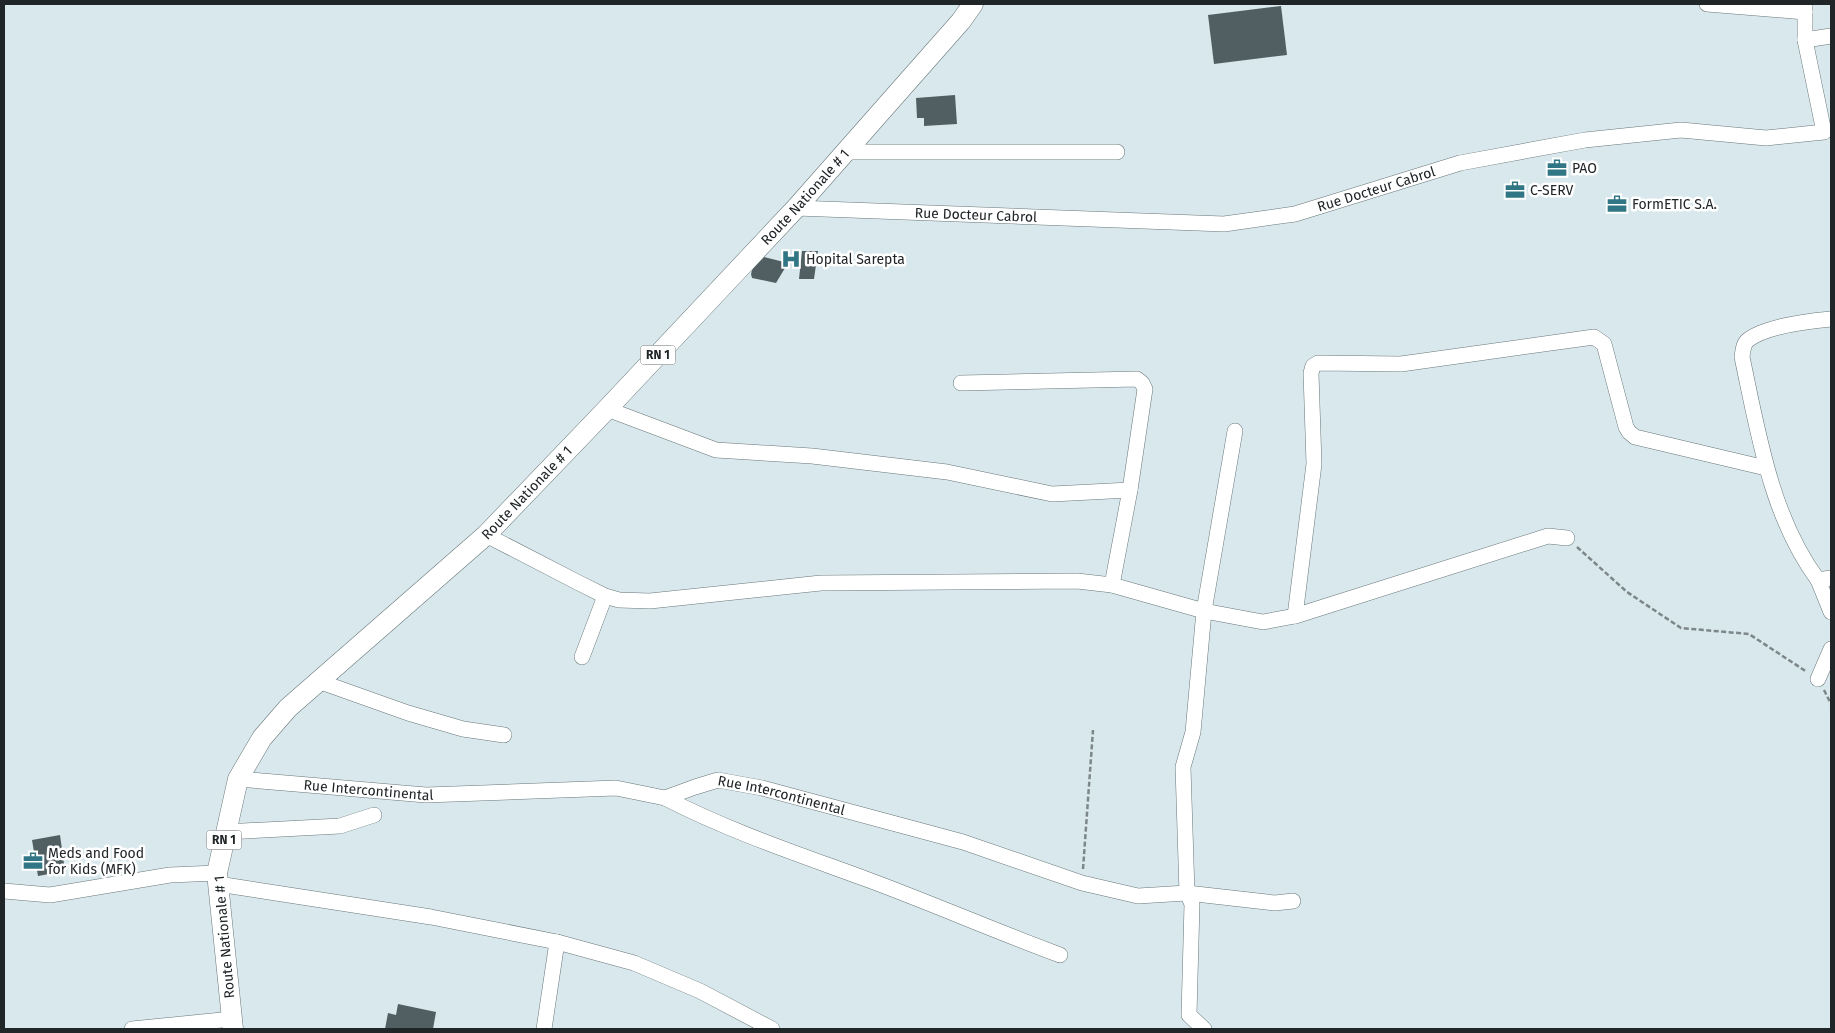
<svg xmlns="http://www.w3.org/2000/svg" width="1835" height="1033" viewBox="0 0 1835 1033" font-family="'Fira Sans',sans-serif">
<rect width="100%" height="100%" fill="#d8e8ec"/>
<g fill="#515f62">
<path d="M 1281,6 L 1287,55 L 1214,64 L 1208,15 Z"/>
<path d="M 955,95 L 957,124 L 924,126 L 924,118 L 917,118 L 916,98 Z"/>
<path d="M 802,251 L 818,251 L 814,279 L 799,279 Z"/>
<path d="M 764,257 L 788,263 L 776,283 L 752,278 L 751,274 L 753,267 Z"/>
<path d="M 60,835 L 65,871 L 38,876 L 32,840 Z"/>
<path d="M 398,1004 L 436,1012 L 433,1029 L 385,1029 L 388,1013 L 396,1015 Z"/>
</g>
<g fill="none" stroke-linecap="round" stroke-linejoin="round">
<defs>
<g id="minor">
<path d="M 1707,4 L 1805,12"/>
<path d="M 1805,40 L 1831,36"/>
<path d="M 846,152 L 1117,152"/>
<path id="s1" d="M 796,208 L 1224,224 L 1295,214 L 1460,163 L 1585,140 L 1681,130 L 1766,138 L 1824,132 L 1805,40 L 1805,4"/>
<path d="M 1831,319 C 1810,321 1765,326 1748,340 C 1743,344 1743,351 1742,357 C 1758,432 1771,517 1818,580 L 1831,578"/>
<path d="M 961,383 L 1137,379 L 1142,383 L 1145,389 L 1130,490 L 1112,585"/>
<path d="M 607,409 L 716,450 L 812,456 L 947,472 L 1052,494 L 1130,490"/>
<path d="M 486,535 L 579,583 L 605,596 L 619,600 L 650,601 L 821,583 L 1077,581 L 1112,585 L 1204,611 L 1263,622 L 1295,616 L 1548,536 L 1567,538"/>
<path d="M 1818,580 L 1831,612"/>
<path d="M 1295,616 L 1314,464 L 1311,373 L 1313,366 L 1318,363 L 1401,364 L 1594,337 L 1604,344 L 1626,427 L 1629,432 L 1635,437 L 1766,468"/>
<path d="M 582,657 L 605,596"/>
<path d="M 1818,679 L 1831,649"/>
<path d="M 318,681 L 408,713 L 463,729 L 504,735"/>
<path id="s2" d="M 238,779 L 426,795 L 616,788 L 665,798 L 695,787 L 718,780 L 762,788 L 963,842 L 1082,883 L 1138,896 L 1187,893 L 1275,903 L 1293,901"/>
<path d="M 665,798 C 729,831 798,854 866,879 C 931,903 995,931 1060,955"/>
<path d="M 225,832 L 340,826 L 374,815"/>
<path d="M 218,884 L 431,917 L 557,942 L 634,963 L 700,991 L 772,1029"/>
<path d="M 4,891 L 50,895 L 170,875 L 217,873"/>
<path d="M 132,1029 L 232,1019"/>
<path d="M 544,1029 L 557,942"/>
<path d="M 1204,1029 L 1189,1015 L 1192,904 L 1187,893 L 1183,767 L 1193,732 L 1204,611 L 1235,431"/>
</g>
<g id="major">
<path id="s3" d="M 233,1029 L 217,873 L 238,779 L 262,738 L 288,708 L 486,535 L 607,409 L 796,208 L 961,21 L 973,4"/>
</g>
</defs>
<use href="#minor" stroke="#69777a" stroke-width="16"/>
<use href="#major" stroke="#69777a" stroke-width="21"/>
<g stroke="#7d878a" stroke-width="2.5" stroke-dasharray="5 2.5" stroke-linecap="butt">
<path d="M 1577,547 L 1627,592 L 1681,628 L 1749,634 L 1807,672"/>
<path d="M 1824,690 L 1831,704"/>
<path d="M 1083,869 L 1093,730"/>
</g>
<use href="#minor" stroke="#fff" stroke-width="15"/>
<use href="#major" stroke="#fff" stroke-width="20"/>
</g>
<defs>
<symbol id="office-bare" viewBox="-9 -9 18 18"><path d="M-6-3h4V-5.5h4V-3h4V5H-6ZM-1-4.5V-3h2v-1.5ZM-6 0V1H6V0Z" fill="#307684" stroke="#fff" stroke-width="2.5" paint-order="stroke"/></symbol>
<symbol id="hospital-bare" viewBox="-9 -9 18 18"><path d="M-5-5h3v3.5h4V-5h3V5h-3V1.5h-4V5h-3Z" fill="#307684" stroke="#fff" stroke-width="2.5" paint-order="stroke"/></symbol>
</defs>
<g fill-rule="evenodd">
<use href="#office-bare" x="1543" y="154" width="28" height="28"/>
<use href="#office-bare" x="1501" y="176" width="28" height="28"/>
<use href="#office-bare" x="1603" y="190" width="28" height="28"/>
<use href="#hospital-bare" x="777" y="245" width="28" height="28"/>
<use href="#office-bare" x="19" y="847" width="28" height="28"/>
</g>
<g text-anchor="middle" stroke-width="5" stroke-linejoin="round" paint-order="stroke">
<g fill="#fff" stroke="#636668" stroke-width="1">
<rect x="640.5" y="345.5" width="35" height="19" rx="4"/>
<rect x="206.5" y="830.5" width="35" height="19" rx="4"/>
</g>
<g font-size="12" font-weight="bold" fill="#202527">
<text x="658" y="359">RN 1</text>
<text x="224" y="844">RN 1</text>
</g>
<g font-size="14" fill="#202527" stroke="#fff" text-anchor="start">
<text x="1572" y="173">PAO</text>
<text x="1530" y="195">C-SERV</text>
<text x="1632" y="209">FormETIC S.A.</text>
<text x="806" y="264">Hopital Sarepta</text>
<text x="48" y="858">Meds and Food<tspan x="48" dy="16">for Kids (MFK)</tspan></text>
</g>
<g font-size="14" fill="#202527" stroke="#fff">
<text dy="5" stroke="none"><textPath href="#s1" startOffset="585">Rue Docteur Cabrol</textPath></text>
<text dy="5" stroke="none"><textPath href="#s3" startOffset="1068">Route Nationale # 1</textPath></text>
<text dy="5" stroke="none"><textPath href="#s1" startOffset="180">Rue Docteur Cabrol</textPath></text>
<text dy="5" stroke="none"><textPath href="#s3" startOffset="662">Route Nationale # 1</textPath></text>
<text dy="5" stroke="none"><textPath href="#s2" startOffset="131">Rue Intercontinental</textPath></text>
<text dy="5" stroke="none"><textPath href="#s2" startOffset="550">Rue Intercontinental</textPath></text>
<text transform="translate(224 937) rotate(-95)" y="5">Route Nationale # 1</text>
</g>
</g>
<rect width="1835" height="1033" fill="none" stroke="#202527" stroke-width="10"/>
</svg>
